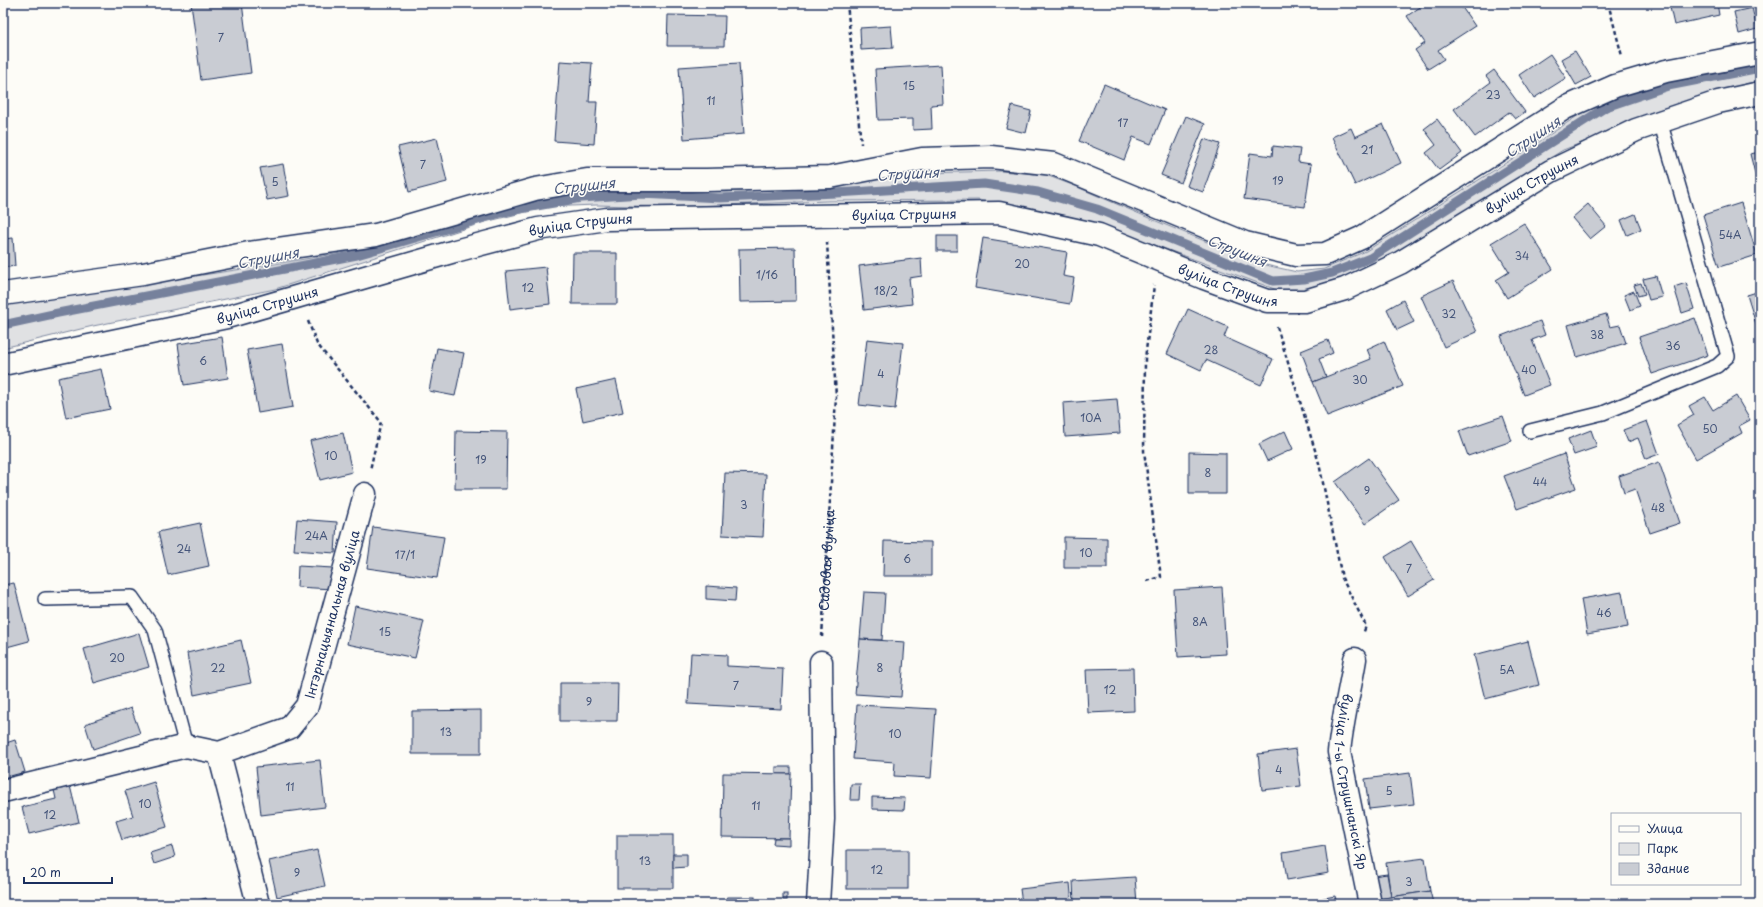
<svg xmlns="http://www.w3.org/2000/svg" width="1763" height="907" viewBox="0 0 1763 907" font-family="'Playpen Sans',sans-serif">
<rect width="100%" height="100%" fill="#fdfcf7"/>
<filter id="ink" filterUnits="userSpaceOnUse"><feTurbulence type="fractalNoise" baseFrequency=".025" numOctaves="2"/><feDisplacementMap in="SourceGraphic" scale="8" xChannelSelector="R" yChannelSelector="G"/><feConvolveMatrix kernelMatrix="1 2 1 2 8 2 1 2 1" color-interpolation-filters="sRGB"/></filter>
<g filter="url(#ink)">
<path fill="#e0e1e3" stroke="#7e88a0" d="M 1760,64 L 1760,81 L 1744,84 L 1657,114 L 1563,150 L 1410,246 L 1355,275 L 1303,292 L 1280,291 L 1114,230 L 1068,216 L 978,200 L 828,201 L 667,207 L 596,205 L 546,207 L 485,222 L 275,289 L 93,326 L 3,348 L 3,305 L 269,265 L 365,249 L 517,205 L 579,193 L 646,189 L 726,192 L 819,186 L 925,173 L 1000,171 L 1046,175 L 1075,186 L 1156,221 L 1261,264 L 1297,272 L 1324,269 L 1366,251 L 1539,142 L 1589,108 L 1624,94 L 1690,76 Z"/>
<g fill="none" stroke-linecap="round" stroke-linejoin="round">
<path stroke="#76819c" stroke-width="9" d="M 3,325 L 58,313 L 357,255 L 504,212 L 581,198 L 642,194 L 720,198 L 836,193 L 984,184 L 1038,192 L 1097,209 L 1273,281 L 1304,279 L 1332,273 L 1370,258 L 1606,107 L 1668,86 L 1760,68"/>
</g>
<g fill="#c9ccd3" stroke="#1b2f5e">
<path d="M 191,3 L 242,3 L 251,73 L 201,80 Z"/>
<path d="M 1426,3 L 1459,3 L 1475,26 L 1438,50 L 1444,59 L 1428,69 L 1415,50 L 1425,43 L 1407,16 Z"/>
<path d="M 1669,3 L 1717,3 L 1719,15 L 1674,25 Z"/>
<path d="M 1760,3 L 1760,24 L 1758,24 L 1754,5 Z"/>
<path d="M 1752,8 L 1757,29 L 1739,34 L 1734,12 Z"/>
<path d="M 668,15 L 725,16 L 724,46 L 667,46 Z"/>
<path d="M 891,26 L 893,48 L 861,50 L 860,28 Z"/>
<path d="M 1575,51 L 1591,77 L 1576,85 L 1561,59 Z"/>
<path d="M 1550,54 L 1566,78 L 1534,98 L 1519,75 Z"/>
<path d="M 560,61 L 592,63 L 589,102 L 597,102 L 594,144 L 554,141 Z"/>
<path d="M 739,63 L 744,134 L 684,139 L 679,67 Z"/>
<path d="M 941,65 L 943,104 L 931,105 L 932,129 L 913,130 L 913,119 L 878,120 L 875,69 Z"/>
<path d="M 1494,70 L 1525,112 L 1515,119 L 1509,112 L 1475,137 L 1454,109 L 1491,82 L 1486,76 Z"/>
<path d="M 1104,84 L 1165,110 L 1151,144 L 1133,137 L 1124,160 L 1079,141 Z"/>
<path d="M 1012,106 L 1031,111 L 1026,133 L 1006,128 Z"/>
<path d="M 1186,116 L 1205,124 L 1181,183 L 1161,175 Z"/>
<path d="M 1437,119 L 1462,153 L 1439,170 L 1426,153 L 1436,145 L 1424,129 Z"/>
<path d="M 1383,124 L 1401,163 L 1355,185 L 1332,137 L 1351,128 L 1355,137 Z"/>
<path d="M 437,138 L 447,182 L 409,192 L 398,147 Z"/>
<path d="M 1204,139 L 1220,144 L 1203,192 L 1187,186 Z"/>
<path d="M 1273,146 L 1300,149 L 1298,162 L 1311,164 L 1305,207 L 1244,199 L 1250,153 L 1272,156 Z"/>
<path d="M 1760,152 L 1760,193 L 1750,154 Z"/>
<path d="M 283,164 L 289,196 L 267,200 L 260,168 Z"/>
<path d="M 1741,203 L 1757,255 L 1719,267 L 1703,215 Z"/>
<path d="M 1588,204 L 1606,226 L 1590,239 L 1572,218 Z"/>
<path d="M 1635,214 L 1641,229 L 1627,235 L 1621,220 Z"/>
<path d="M 1524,223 L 1553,269 L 1507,298 L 1496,280 L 1509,272 L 1491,243 Z"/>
<rect x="937" y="236" width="20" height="15"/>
<path d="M 13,238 L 15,266 L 3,268 L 3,239 Z"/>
<path d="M 983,238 L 1067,252 L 1063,276 L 1074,278 L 1070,304 L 975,288 Z"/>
<path d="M 795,248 L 796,301 L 740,302 L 739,249 Z"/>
<path d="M 573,253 L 617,253 L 617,304 L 572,304 Z"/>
<path d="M 921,258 L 922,276 L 909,278 L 912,304 L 864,310 L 859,266 Z"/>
<path d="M 546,267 L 550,304 L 510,309 L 506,271 Z"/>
<path d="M 1656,276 L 1662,297 L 1649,300 L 1643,279 Z"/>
<path d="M 1453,281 L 1477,332 L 1444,347 L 1421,296 Z"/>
<path d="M 1641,283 L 1645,294 L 1638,296 L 1634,285 Z"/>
<path d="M 1686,283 L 1694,309 L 1682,313 L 1674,287 Z"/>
<path d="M 1634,291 L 1640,306 L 1630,310 L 1624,295 Z"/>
<path d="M 1760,291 L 1760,337 L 1747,295 Z"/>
<path d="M 1403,300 L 1414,322 L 1397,330 L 1387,309 Z"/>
<path d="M 1188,309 L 1228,327 L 1224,337 L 1273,359 L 1261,385 L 1206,360 L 1201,370 L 1167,354 Z"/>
<path d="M 1606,314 L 1610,327 L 1620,325 L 1626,343 L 1577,357 L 1568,325 Z"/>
<path d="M 1695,318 L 1708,355 L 1652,374 L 1639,337 Z"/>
<path d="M 1540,321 L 1545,335 L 1532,340 L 1550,385 L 1524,395 L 1501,336 Z"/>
<path d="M 222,337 L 228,378 L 184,385 L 178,344 Z"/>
<path d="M 867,339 L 903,343 L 895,409 L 859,405 Z"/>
<path d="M 1328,340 L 1333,353 L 1319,359 L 1326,377 L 1313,382 L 1301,351 Z"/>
<path d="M 1384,341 L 1403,386 L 1327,416 L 1313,382 L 1371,359 L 1367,349 Z"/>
<path d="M 282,344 L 293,407 L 258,413 L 247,350 Z"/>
<path d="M 437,348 L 464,353 L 455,396 L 429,391 Z"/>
<path d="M 101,369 L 110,409 L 66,418 L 58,378 Z"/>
<path d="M 616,380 L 623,412 L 583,421 L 576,389 Z"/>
<path d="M 1736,396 L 1750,420 L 1739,426 L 1742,433 L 1696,459 L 1677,425 L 1694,415 L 1689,406 L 1705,397 L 1713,410 Z"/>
<path d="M 1117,399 L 1120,433 L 1065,437 L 1063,403 Z"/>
<path d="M 1503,416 L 1512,441 L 1468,456 L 1459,431 Z"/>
<path d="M 1647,421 L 1659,454 L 1646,459 L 1638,438 L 1628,442 L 1623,430 Z"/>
<path d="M 1591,430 L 1597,447 L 1574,455 L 1568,439 Z"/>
<path d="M 456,431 L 507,432 L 506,489 L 455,489 Z"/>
<path d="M 1285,431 L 1293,449 L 1267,461 L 1259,444 Z"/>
<path d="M 343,433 L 352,472 L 320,480 L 310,441 Z"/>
<path d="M 1189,452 L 1226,453 L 1226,494 L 1189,494 Z"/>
<path d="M 1564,454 L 1576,488 L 1517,509 L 1504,476 Z"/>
<path d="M 1369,458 L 1399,500 L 1365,524 L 1335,482 Z"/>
<path d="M 1659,462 L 1680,523 L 1650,533 L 1635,489 L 1624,493 L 1619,476 Z"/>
<path d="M 725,473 L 766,474 L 763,537 L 722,535 Z"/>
<path d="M 297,519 L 337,522 L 335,553 L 294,550 Z"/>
<path d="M 200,523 L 209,566 L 168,575 L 158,532 Z"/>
<path d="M 373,527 L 444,537 L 437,578 L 367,568 Z"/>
<path d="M 1064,537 L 1107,538 L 1107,568 L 1064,568 Z"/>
<path d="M 884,541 L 931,542 L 931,576 L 883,576 Z"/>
<path d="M 1411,541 L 1434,580 L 1408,596 L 1385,557 Z"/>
<path d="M 298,566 L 333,568 L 332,589 L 297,587 Z"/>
<path d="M 14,583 L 29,641 L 3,648 L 3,585 Z"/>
<path d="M 706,586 L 736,588 L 735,601 L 706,599 Z"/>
<path d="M 1222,587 L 1226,654 L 1178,657 L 1174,590 Z"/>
<path d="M 864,592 L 885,593 L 882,640 L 860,639 Z"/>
<path d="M 1622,592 L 1628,627 L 1587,634 L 1581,599 Z"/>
<path d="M 355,606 L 424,621 L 415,658 L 347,644 Z"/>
<path d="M 139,633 L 149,667 L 94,683 L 84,649 Z"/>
<path d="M 860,639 L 905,642 L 901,697 L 855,694 Z"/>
<path d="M 241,640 L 251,683 L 194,695 L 187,653 Z"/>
<path d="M 1528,641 L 1539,685 L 1485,699 L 1474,655 Z"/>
<path d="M 691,653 L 727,655 L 727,666 L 783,669 L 781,709 L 688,704 Z"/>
<path d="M 1133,668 L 1134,711 L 1088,713 L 1086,669 Z"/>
<path d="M 560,683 L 618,683 L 617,721 L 560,721 Z"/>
<path d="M 857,705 L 936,709 L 931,778 L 894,776 L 895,762 L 853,759 Z"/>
<path d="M 131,708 L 140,733 L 93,749 L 85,724 Z"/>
<path d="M 481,710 L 481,754 L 412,754 L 412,711 Z"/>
<path d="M 15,740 L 25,772 L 3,778 L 3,744 Z"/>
<path d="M 1296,749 L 1301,786 L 1262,790 L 1258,754 Z"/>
<path d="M 320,760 L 325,807 L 261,815 L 256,767 Z"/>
<rect x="776" y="767" width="15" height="7"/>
<path d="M 723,773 L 791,774 L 789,838 L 722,837 Z"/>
<path d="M 1410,773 L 1414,804 L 1369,809 L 1365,779 Z"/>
<path d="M 154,782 L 167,827 L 122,840 L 116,821 L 133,816 L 125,791 Z"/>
<path d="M 851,784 L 860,784 L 859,800 L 850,800 Z"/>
<path d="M 70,786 L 79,822 L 29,834 L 22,807 L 56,799 L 54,790 Z"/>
<path d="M 872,797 L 905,798 L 904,810 L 872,809 Z"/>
<rect x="617" y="835" width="56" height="53"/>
<path d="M 774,838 L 789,838 L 789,845 L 773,844 Z"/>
<path d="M 172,846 L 175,857 L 154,864 L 150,853 Z"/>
<path d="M 1325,846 L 1329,873 L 1287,880 L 1283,853 Z"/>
<path d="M 317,850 L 325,886 L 277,897 L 269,861 Z"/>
<rect x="847" y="850" width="61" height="39"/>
<path d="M 673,854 L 687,854 L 687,867 L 673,868 Z"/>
<path d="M 1425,858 L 1430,891 L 1391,897 L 1386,863 Z"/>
<path d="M 1387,874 L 1391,897 L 1377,899 L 1373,876 Z"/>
<path d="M 1135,877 L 1137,904 L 1074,904 L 1073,881 Z"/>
<path d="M 1070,883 L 1072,904 L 1022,904 L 1020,889 Z"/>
<path d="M 1430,891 L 1433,903 L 1377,904 L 1377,899 Z"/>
<rect x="783" y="893" width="4" height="7"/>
<path d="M 1335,896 L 1337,904 L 1293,904 Z"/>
<rect x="727" y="897" width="28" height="7"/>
<path d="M 206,898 L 208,904 L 186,904 Z"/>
</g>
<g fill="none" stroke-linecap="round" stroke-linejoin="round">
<defs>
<g id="lane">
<path d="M 1530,431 L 1603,413 L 1717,366 L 1728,356 L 1660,121"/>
<path d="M 45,599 L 132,597 L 155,630 L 186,746"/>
</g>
<g id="street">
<path d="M 3,294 L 143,274 L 249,253 L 376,235 L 535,189 L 587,180 L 706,180 L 830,177 L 922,159 L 991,157 L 1054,164 L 1245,243 L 1296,255 L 1325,254 L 1361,238 L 1565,108 L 1615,86 L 1666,71 L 1760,53"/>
<path id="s2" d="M 3,364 L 227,317 L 455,251 L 538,229 L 607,219 L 999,213 L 1099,235 L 1204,278 L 1267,301 L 1305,301 L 1345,289 L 1400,263 L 1551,171 L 1636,130 L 1718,102 L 1760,93"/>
<path id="s3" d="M 1355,659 C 1350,690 1342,721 1339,752 L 1370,904"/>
<path d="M 219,753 L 258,904"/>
<path id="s4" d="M 3,791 L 186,746 L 219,753 L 289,728 L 307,706 L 365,494"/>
<path d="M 818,904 L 823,819 L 821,662"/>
</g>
</defs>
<use href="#lane" stroke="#1b2f5e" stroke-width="16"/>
<use href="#street" stroke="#1b2f5e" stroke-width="25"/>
<g stroke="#1b2f5e" stroke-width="2.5" stroke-dasharray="4 3" stroke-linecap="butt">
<path d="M 847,3 L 861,144"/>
<path d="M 1608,3 L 1622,56"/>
<path d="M 308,321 L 317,344 L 381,422 L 370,470"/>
<path d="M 1277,327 L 1319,463 L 1342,578 L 1366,626 L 1363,634"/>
<path d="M 1147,581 L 1161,577 L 1144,451 L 1145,359 L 1154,285"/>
<path id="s1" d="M 822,637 L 836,397 L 827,242"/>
</g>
<use href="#lane" stroke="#fdfcf7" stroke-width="13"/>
<use href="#street" stroke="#fdfcf7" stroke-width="22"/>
</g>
</g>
<g text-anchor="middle" stroke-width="3" stroke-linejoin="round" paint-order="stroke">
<g font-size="11" fill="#46567b">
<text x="221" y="42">7</text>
<text x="909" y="90">15</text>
<text x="1493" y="99">23</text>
<text x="711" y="105">11</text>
<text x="1123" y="127">17</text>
<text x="1367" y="154">21</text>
<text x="423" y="169">7</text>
<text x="1278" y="185">19</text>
<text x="275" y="186">5</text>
<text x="1730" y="239">54А</text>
<text x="1522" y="260">34</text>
<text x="1022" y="268">20</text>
<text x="767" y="279">1/16</text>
<text x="528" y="292">12</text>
<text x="886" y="295">18/2</text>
<text x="1449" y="318">32</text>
<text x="1597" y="339">38</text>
<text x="1673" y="350">36</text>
<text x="1211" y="354">28</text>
<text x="203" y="365">6</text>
<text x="1529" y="374">40</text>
<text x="881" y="378">4</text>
<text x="1360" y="384">30</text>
<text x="1091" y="422">10А</text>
<text x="1710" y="433">50</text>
<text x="331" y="460">10</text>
<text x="481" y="464">19</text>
<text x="1208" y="477">8</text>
<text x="1540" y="486">44</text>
<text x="1367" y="495">9</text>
<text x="744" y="509">3</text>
<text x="1658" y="512">48</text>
<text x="316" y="540">24А</text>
<text x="184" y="553">24</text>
<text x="1086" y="557">10</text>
<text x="405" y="559">17/1</text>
<text x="907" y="563">6</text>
<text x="1409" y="573">7</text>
<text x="1604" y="617">46</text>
<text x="1200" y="626">8А</text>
<text x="385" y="636">15</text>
<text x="117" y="662">20</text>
<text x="218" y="672">22</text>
<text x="880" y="672">8</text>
<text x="1507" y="674">5А</text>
<text x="736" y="690">7</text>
<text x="1110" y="694">12</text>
<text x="589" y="706">9</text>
<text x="446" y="736">13</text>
<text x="895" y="738">10</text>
<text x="1279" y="774">4</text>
<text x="290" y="791">11</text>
<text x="1389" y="795">5</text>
<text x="145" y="808">10</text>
<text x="756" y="810">11</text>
<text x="50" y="819">12</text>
<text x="645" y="865">13</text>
<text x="877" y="874">12</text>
<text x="297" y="877">9</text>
<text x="1409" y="886">3</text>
</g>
<g font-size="13" fill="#1b2f5e" stroke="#fdfcf7">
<text dy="5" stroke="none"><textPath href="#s2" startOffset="1591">вуліца Струшня</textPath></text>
<text dy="5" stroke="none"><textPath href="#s2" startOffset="919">вуліца Струшня</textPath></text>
<text dy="5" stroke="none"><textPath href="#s2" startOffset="595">вуліца Струшня</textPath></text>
<text dy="5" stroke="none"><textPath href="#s2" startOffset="1255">вуліца Струшня</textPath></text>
<text dy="5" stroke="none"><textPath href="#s2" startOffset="271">вуліца Струшня</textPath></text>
<text dy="5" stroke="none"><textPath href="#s1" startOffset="77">Садовая вуліца</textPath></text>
<text dy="5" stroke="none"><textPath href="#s4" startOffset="420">Інтэрнацыянальная вуліца</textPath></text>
<text dy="5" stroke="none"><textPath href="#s3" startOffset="125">вуліца 1-ы Струшнанскі Яр</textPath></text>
</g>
<g font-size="14" font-style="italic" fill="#49587d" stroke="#fdfcf7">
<text transform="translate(1533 137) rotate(-33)" y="5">Струшня</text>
<text transform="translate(908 174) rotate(-3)" y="5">Струшня</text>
<text transform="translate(584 186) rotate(-6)" y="5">Струшня</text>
<text transform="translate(1237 251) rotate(22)" y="5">Струшня</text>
<text transform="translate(268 258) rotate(-11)" y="5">Струшня</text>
</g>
</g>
<rect width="1763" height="907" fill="none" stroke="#fdfcf7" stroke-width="16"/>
<rect x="8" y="8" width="1747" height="891" fill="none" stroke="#1b2f5e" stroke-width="1.5" filter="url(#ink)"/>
<rect x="1611" y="813" width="130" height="72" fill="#fdfcf7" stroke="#a3aaba"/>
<rect x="1619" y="826" width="20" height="6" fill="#fdfcf7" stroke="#a3aaba"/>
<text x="1647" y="833" font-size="12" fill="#1b2f5e">Улица</text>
<rect x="1619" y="843" width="20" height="12" fill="#e0e1e3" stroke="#a3aaba"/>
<text x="1647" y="853" font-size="12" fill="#1b2f5e">Парк</text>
<rect x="1619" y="863" width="20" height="12" fill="#c9ccd3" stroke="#a3aaba"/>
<text x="1647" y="873" font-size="12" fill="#1b2f5e">Здание</text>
<path d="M24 877v6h88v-6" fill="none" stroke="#1b2f5e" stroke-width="2"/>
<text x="30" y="877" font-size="12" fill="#1b2f5e" stroke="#fdfcf7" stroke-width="3" paint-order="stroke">20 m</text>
</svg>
